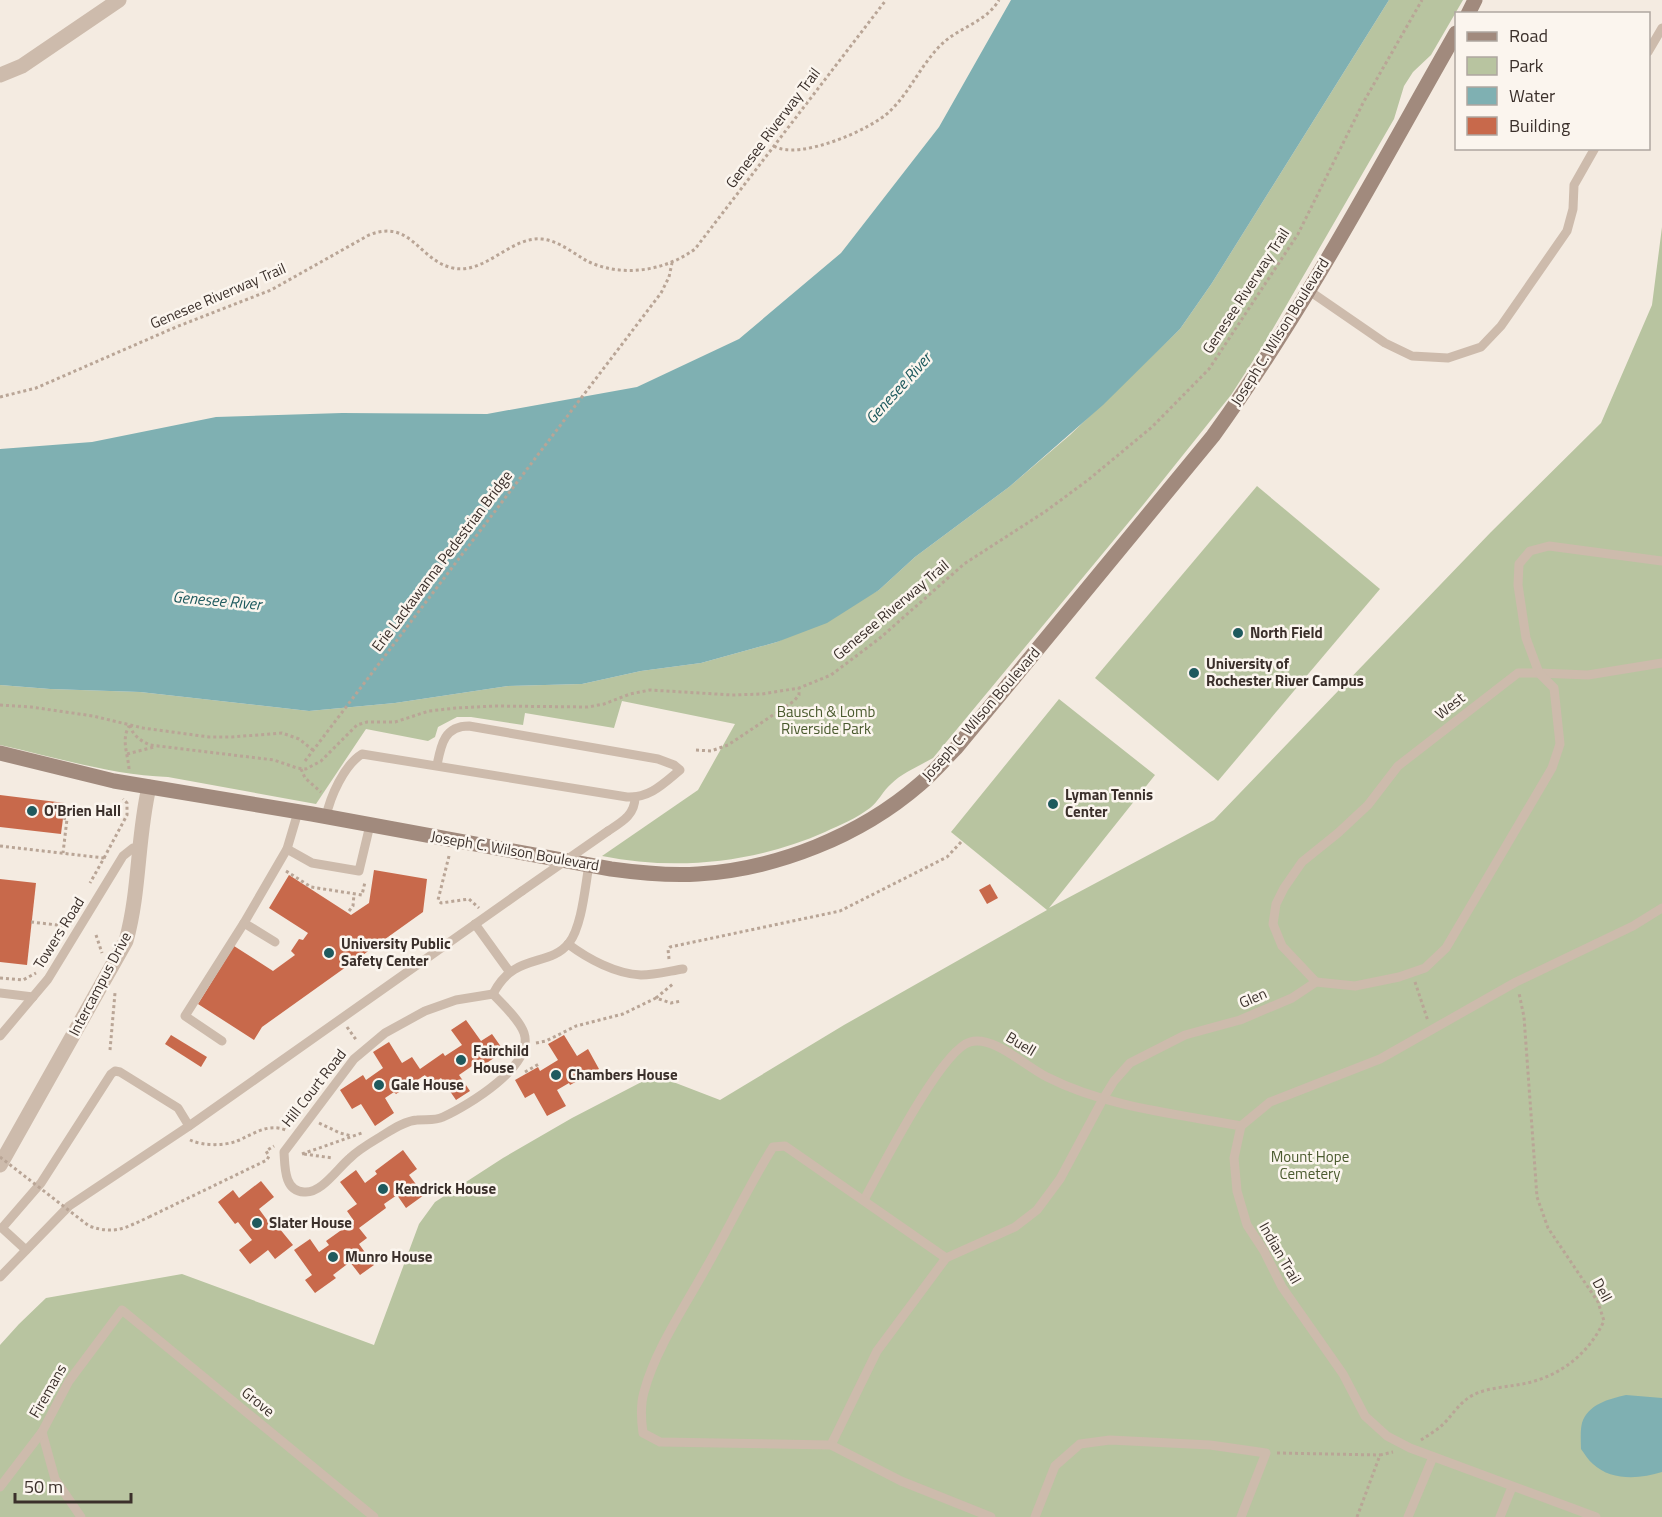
<svg xmlns="http://www.w3.org/2000/svg" width="1662" height="1517" viewBox="0 0 1662 1517" font-family="'Titillium Web',sans-serif">
<rect width="100%" height="100%" fill="#f4ebe1"/>
<g fill="#b8c4a0">
<path d="M 1389,0 L 1463,0 L 1431,55 L 1413,72 L 1404,86 L 1394,119 L 1267,339 L 1231,395 L 1143,505 L 933,758 C 919,766 902,773 891,784 C 883,791 878,802 870,808 C 857,818 840,825 825,832 C 755,863 677,871 602,856 L 698,790 L 735,724 L 622,701 L 614,728 L 525,713 L 523,725 L 471,717 L 457,717 L 438,727 L 435,737 L 428,741 L 366,729 L 316,804 L 168,777 C 111,775 55,757 0,745 L 0,685 L 50,689 L 140,692 L 309,711 L 395,703 L 508,686 L 582,684 L 641,671 L 701,663 L 777,642 L 879,590 L 915,557 L 1009,487 L 1070,435 L 1180,329 L 1212,283 Z"/>
<path d="M 1662,227 L 1662,1517 L 0,1517 L 0,1345 L 19,1324 L 46,1298 L 182,1274 L 374,1345 L 419,1224 L 435,1202 L 503,1158 L 572,1118 L 655,1075 L 720,1100 L 844,1025 L 1047,910 L 951,832 L 1059,699 L 1155,775 L 1049,908 L 1214,820 L 1491,532 L 1601,423 L 1652,305 Z"/>
<path d="M 1257,486 L 1380,589 L 1218,781 L 1095,678 Z"/>
</g>
<g fill="#7fb0b2">
<path d="M 1011,0 L 1389,0 L 1212,283 L 1180,329 L 1103,405 L 1009,487 L 915,557 L 879,590 L 827,623 L 777,642 L 701,663 L 641,671 L 582,684 L 508,686 L 395,703 L 309,711 L 140,692 L 50,689 L 0,685 L 0,449 L 92,442 L 216,417 L 342,413 L 487,414 L 637,387 L 739,339 L 841,253 L 939,127 Z"/>
<path d="M 1626,1395 L 1662,1398 L 1662,1472 C 1640,1479 1611,1481 1593,1464 C 1588,1460 1585,1454 1581,1449 C 1581,1441 1580,1431 1582,1423 C 1588,1404 1609,1399 1626,1395 Z"/>
</g>
<g fill="#c8694b">
<path d="M 0,795 L 65,803 L 61,834 L 0,827 Z"/>
<path d="M 374,870 L 427,879 L 423,912 L 262,1027 L 254,1040 L 198,1004 L 234,946 L 273,971 L 295,955 L 291,951 L 299,939 L 303,940 L 308,933 L 269,908 L 289,875 L 351,915 L 369,903 Z"/>
<path d="M 0,879 L 36,883 L 27,965 L 0,962 Z"/>
<path d="M 990,884 L 998,898 L 987,904 L 979,890 Z"/>
<path d="M 466,1020 L 481,1041 L 492,1034 L 504,1051 L 478,1069 L 475,1064 L 459,1075 L 470,1091 L 456,1100 L 441,1078 L 431,1085 L 425,1075 L 396,1094 L 394,1092 L 385,1098 L 394,1113 L 375,1126 L 361,1104 L 352,1109 L 340,1090 L 363,1075 L 366,1080 L 383,1068 L 373,1052 L 389,1042 L 402,1063 L 412,1057 L 420,1069 L 443,1053 L 445,1056 L 462,1045 L 451,1030 Z"/>
<path d="M 171,1035 L 207,1057 L 201,1067 L 165,1044 Z"/>
<path d="M 564,1035 L 577,1056 L 588,1049 L 599,1069 L 570,1085 L 569,1083 L 557,1090 L 566,1106 L 547,1116 L 534,1093 L 525,1098 L 515,1080 L 538,1067 L 540,1071 L 558,1060 L 548,1044 Z"/>
<path d="M 403,1150 L 417,1169 L 409,1175 L 424,1195 L 406,1208 L 397,1195 L 384,1204 L 386,1208 L 359,1228 L 367,1238 L 359,1244 L 374,1265 L 360,1275 L 350,1262 L 333,1275 L 336,1278 L 315,1293 L 305,1280 L 312,1275 L 294,1250 L 310,1239 L 319,1252 L 329,1245 L 326,1241 L 354,1221 L 347,1211 L 357,1204 L 340,1182 L 356,1170 L 365,1183 L 377,1174 L 375,1171 Z"/>
<path d="M 261,1181 L 274,1197 L 259,1209 L 267,1220 L 270,1217 L 293,1245 L 275,1259 L 268,1250 L 250,1264 L 239,1250 L 252,1240 L 238,1222 L 235,1224 L 218,1202 L 233,1190 L 239,1198 Z"/>
</g>
<g fill="none" stroke-linecap="round" stroke-linejoin="round">
<g stroke="#b9a596" stroke-width="3" stroke-dasharray="3 3" stroke-linecap="butt">
<path d="M 774,146 C 798,161 871,130 890,111 C 911,91 922,62 944,42 C 961,27 987,21 999,0"/>
<path d="M 0,397 L 36,388 L 176,327 L 271,290 L 369,235 C 411,218 419,261 453,268 C 485,275 511,236 542,239 C 559,241 573,253 587,261 C 622,278 665,271 695,249 L 886,0"/>
<path d="M 0,705 L 31,707 L 93,716 L 143,728 L 209,737 L 232,737 L 282,733 L 299,739 L 313,750"/>
<path d="M 130,725 C 132,735 141,741 150,745 L 274,760 L 297,768 L 306,769 L 321,761 L 357,725 L 367,722 L 395,722 L 429,711 L 456,708 L 495,706 L 588,707 L 604,704 L 630,694 L 650,690 L 732,695 L 762,694 L 799,688 L 831,675 L 880,638 L 964,564 L 1046,511 L 1088,480 L 1152,427 L 1209,369 L 1298,234 L 1363,103 L 1422,0"/>
<path d="M 696,750 L 711,751 L 728,745 L 794,701 L 799,695 L 799,688"/>
<path d="M 127,754 L 154,747"/>
<path d="M 305,761 L 661,293 L 669,277 L 672,263"/>
<path d="M 129,769 C 128,754 121,740 129,726"/>
<path d="M 301,769 L 305,778 L 321,792"/>
<path d="M 63,818 L 67,819 L 63,853"/>
<path d="M 0,846 L 104,858 L 90,883"/>
<path d="M 449,856 L 438,900 L 441,903 L 469,899 L 479,908"/>
<path d="M 104,858 L 127,815 L 127,803 L 123,799"/>
<path d="M 286,871 L 311,887 L 362,895 L 365,882"/>
<path d="M 349,911 L 353,906 L 354,894"/>
<path d="M 31,922 L 66,926"/>
<path d="M 96,935 L 102,953"/>
<path d="M 669,959 L 668,949 L 670,947 L 840,911 L 947,857 L 962,841"/>
<path d="M 0,978 L 23,980 L 36,973"/>
<path d="M 1415,982 L 1428,1021"/>
<path d="M 656,998 L 674,983"/>
<path d="M 347,1027 L 357,1041"/>
<path d="M 536,1043 L 546,1041 L 576,1026 L 623,1014 L 656,998 L 671,1003 L 681,1001"/>
<path d="M 110,1050 L 115,993"/>
<path d="M 525,1072 L 539,1064"/>
<path d="M 319,1123 L 340,1133 L 352,1136"/>
<path d="M 190,1140 C 203,1146 224,1146 237,1141 C 254,1134 267,1123 286,1130"/>
<path d="M 302,1154 L 362,1133"/>
<path d="M 304,1154 L 333,1158"/>
<path d="M 149,1217 L 267,1160 L 269,1156 L 266,1151 L 274,1146"/>
<path d="M 1421,1440 C 1427,1436 1434,1432 1440,1427 C 1452,1417 1458,1403 1473,1395 C 1489,1387 1510,1387 1527,1383 C 1562,1375 1589,1353 1604,1321 L 1598,1302 L 1548,1228 L 1537,1197 L 1524,1017 L 1519,993"/>
<path d="M 1277,1453 L 1380,1455"/>
<path d="M 1357,1517 L 1380,1455 L 1393,1452"/>
</g>
<g stroke="#cdbbac" stroke-width="9">
<path d="M 1648,52 L 1662,28"/>
<path d="M 1308,290 L 1385,343 L 1412,356 L 1448,358 L 1481,347 L 1501,326 L 1567,231 L 1573,209 L 1574,185 L 1595,148"/>
<path d="M 1539,673 L 1588,675 L 1662,663"/>
<path d="M 326,817 C 330,797 344,765 362,754 L 627,797 C 650,798 663,784 680,770 L 674,765 L 658,759 L 469,726 C 444,726 441,745 437,765"/>
<path d="M 608,831 C 622,822 635,815 635,797"/>
<path d="M 287,849 L 312,863 L 359,871 L 370,825"/>
<path d="M 244,923 L 275,942"/>
<path d="M 475,924 L 509,971"/>
<path d="M 568,944 C 588,959 616,974 641,975 C 655,975 670,971 683,969"/>
<path d="M 1316,982 L 1282,946 L 1273,924 L 1276,904 L 1284,888 L 1302,862 L 1338,833 L 1368,805 L 1398,766 L 1518,673 L 1539,673 L 1526,638 L 1518,585 L 1519,564 L 1530,551 L 1549,546 L 1662,561"/>
<path d="M 0,993 L 33,997"/>
<path d="M 493,994 C 503,1005 519,1019 524,1033 C 535,1066 467,1106 443,1117 C 435,1121 426,1119 417,1120 C 404,1121 390,1131 380,1137 C 370,1143 358,1150 350,1158 C 337,1169 321,1194 304,1192 C 284,1191 285,1167 284,1152 L 354,1059 L 385,1033 L 425,1011 L 456,1000 Z"/>
<path d="M 493,994 C 514,952 549,968 569,943 C 582,926 585,887 589,865"/>
<path d="M 0,1036 L 48,979 L 123,856 L 133,848 L 140,848"/>
<path d="M 222,1041 L 185,1016 L 244,923 L 287,849 L 298,812"/>
<path d="M 864,1200 C 880,1171 941,1050 970,1042 C 994,1035 1026,1067 1047,1077 C 1106,1107 1176,1114 1241,1126"/>
<path d="M 26,1250 L 2,1228 L 41,1183 L 111,1074 L 115,1071 L 120,1072 L 178,1108 L 189,1126"/>
<path d="M 0,1277 L 69,1206 L 189,1126 L 522,891"/>
<path d="M 42,1432 L 55,1479 L 81,1517"/>
<path d="M 831,1445 L 877,1351 L 946,1258"/>
<path d="M 0,1487 L 42,1432 L 69,1381 L 122,1310 L 374,1517"/>
<path d="M 991,1517 L 901,1481 L 831,1445 L 660,1442 L 643,1433 C 641,1419 640,1406 644,1392 C 655,1350 685,1306 706,1268 C 729,1228 748,1187 773,1147 L 785,1146 L 946,1258 L 1015,1227 L 1037,1210 L 1060,1179 L 1103,1099 L 1114,1081 L 1130,1063 L 1185,1035 L 1240,1020 L 1292,998 L 1316,982 L 1355,986 L 1399,977 L 1425,968 L 1446,948 L 1552,768 L 1560,744 L 1554,688 L 1539,673"/>
<path d="M 1035,1517 L 1055,1466 L 1080,1444 L 1110,1440 L 1210,1445 L 1266,1453 L 1241,1517"/>
<path d="M 1408,1517 L 1433,1457"/>
<path d="M 1500,1517 L 1512,1487"/>
<path d="M 1596,1517 L 1410,1448 L 1387,1436 L 1365,1416 L 1343,1374 L 1282,1287 L 1264,1251 L 1247,1225 L 1237,1191 L 1234,1158 L 1241,1126 L 1270,1102 L 1380,1059 L 1516,982 L 1633,926 L 1662,908"/>
</g>
<g stroke="#cdbbac" stroke-width="15">
<path d="M 0,75 L 22,66 L 119,0"/>
<path d="M 0,1165 L 126,941 C 140,891 137,838 149,787"/>
</g>
<g stroke="#a18a7d" stroke-width="15">
<path d="M 1468,14 L 1475,0"/>
<path d="M 0,753 L 114,781 L 312,814 L 611,869 C 640,873 669,876 698,874 C 777,869 860,836 920,784 C 933,773 944,760 956,748 L 1213,436 C 1305,309 1379,168 1456,33"/>
</g>
<path stroke="#b9a596" stroke-width="3" stroke-dasharray="3 3" stroke-linecap="butt" d="M 0,1157 L 89,1226 C 115,1235 125,1228 149,1217"/>
<path stroke="#cdbbac" stroke-width="9" d="M 522,891 L 608,831"/>
</g>
<g fill="#1f5a5e" stroke="#fbf5ee" stroke-width="2">
<circle cx="1238" cy="633" r="6"/>
<circle cx="1194" cy="673" r="6"/>
<circle cx="1053" cy="804" r="6"/>
<circle cx="32" cy="811" r="6"/>
<circle cx="329" cy="953" r="6"/>
<circle cx="461" cy="1060" r="6"/>
<circle cx="556" cy="1075" r="6"/>
<circle cx="379" cy="1085" r="6"/>
<circle cx="383" cy="1189" r="6"/>
<circle cx="257" cy="1223" r="6"/>
<circle cx="333" cy="1257" r="6"/>
</g>
<g text-anchor="middle" stroke-width="5" stroke-linejoin="round" paint-order="stroke">
<g font-size="15" fill="#3b302b" stroke="#fbf5ee">
<text transform="translate(773 128) rotate(-53)" y="5">Genesee Riverway Trail</text>
<text transform="translate(1246 291) rotate(-57)" y="5">Genesee Riverway Trail</text>
<text transform="translate(218 296) rotate(-23)" y="5">Genesee Riverway Trail</text>
<text transform="translate(1280 332) rotate(-58)" y="5">Joseph C. Wilson Boulevard</text>
<text transform="translate(442 561) rotate(-53)" y="5">Erie Lackawanna Pedestrian Bridge</text>
<text transform="translate(891 610) rotate(-40)" y="5">Genesee Riverway Trail</text>
<text transform="translate(1450 706) rotate(-38)" y="5">West</text>
<text transform="translate(981 714) rotate(-49)" y="5">Joseph C. Wilson Boulevard</text>
<text transform="translate(515 851) rotate(10)" y="5">Joseph C. Wilson Boulevard</text>
<text transform="translate(59 933) rotate(-58)" y="5">Towers Road</text>
<text transform="translate(100 984) rotate(-62)" y="5">Intercampus Drive</text>
<text transform="translate(1253 998) rotate(-23)" y="5">Glen</text>
<text transform="translate(1021 1044) rotate(31)" y="5">Buell</text>
<text transform="translate(314 1088) rotate(-52)" y="5">Hill Court Road</text>
<text transform="translate(1280 1253) rotate(60)" y="5">Indian Trail</text>
<text transform="translate(1602 1290) rotate(62)" y="5">Dell</text>
<text transform="translate(48 1391) rotate(-60)" y="5">Firemans</text>
<text transform="translate(258 1402) rotate(39)" y="5">Grove</text>
</g>
<g font-size="15" font-weight="bold" fill="#3b302b" stroke="#fbf5ee" text-anchor="start">
<text x="1250" y="638">North Field</text>
<text x="1206" y="669">University of<tspan x="1206" dy="17">Rochester River Campus</tspan></text>
<text x="1065" y="800">Lyman Tennis<tspan x="1065" dy="17">Center</tspan></text>
<text x="44" y="816">O'Brien Hall</text>
<text x="341" y="949">University Public<tspan x="341" dy="17">Safety Center</tspan></text>
<text x="473" y="1056">Fairchild<tspan x="473" dy="17">House</tspan></text>
<text x="568" y="1080">Chambers House</text>
<text x="391" y="1090">Gale House</text>
<text x="395" y="1194">Kendrick House</text>
<text x="269" y="1228">Slater House</text>
<text x="345" y="1262">Munro House</text>
</g>
<g font-size="15" fill="#4a5a2e" stroke="#fbf5ee">
<text x="826" y="717">Bausch &amp; Lomb<tspan x="826" dy="17">Riverside Park</tspan></text>
<text x="1310" y="1162">Mount Hope<tspan x="1310" dy="17">Cemetery</tspan></text>
</g>
<g font-size="16" font-style="italic" fill="#1f5a5e" stroke="#fbf5ee">
<text transform="translate(898 388) rotate(-48)" y="6">Genesee River</text>
<text transform="translate(217 600) rotate(5)" y="6">Genesee River</text>
</g>
</g>
<rect x="1455" y="12" width="195" height="138" fill="#fbf5ee" stroke="#aea6a0" stroke-width="1.5"/>
<rect x="1467" y="32" width="30" height="9" fill="#a18a7d" stroke="#aea6a0" stroke-width="1.5"/>
<text x="1509" y="42" font-size="18" fill="#3b302b">Road</text>
<rect x="1467" y="57" width="30" height="18" fill="#b8c4a0" stroke="#aea6a0" stroke-width="1.5"/>
<text x="1509" y="72" font-size="18" fill="#3b302b">Park</text>
<rect x="1467" y="87" width="30" height="18" fill="#7fb0b2" stroke="#aea6a0" stroke-width="1.5"/>
<text x="1509" y="102" font-size="18" fill="#3b302b">Water</text>
<rect x="1467" y="117" width="30" height="18" fill="#c8694b" stroke="#aea6a0" stroke-width="1.5"/>
<text x="1509" y="132" font-size="18" fill="#3b302b">Building</text>
<path d="M15 1493v9h116v-9" fill="none" stroke="#3b302b" stroke-width="3"/>
<text x="24" y="1493" font-size="18" fill="#3b302b" stroke="#fbf5ee" stroke-width="4.5" paint-order="stroke">50 m</text>
</svg>
